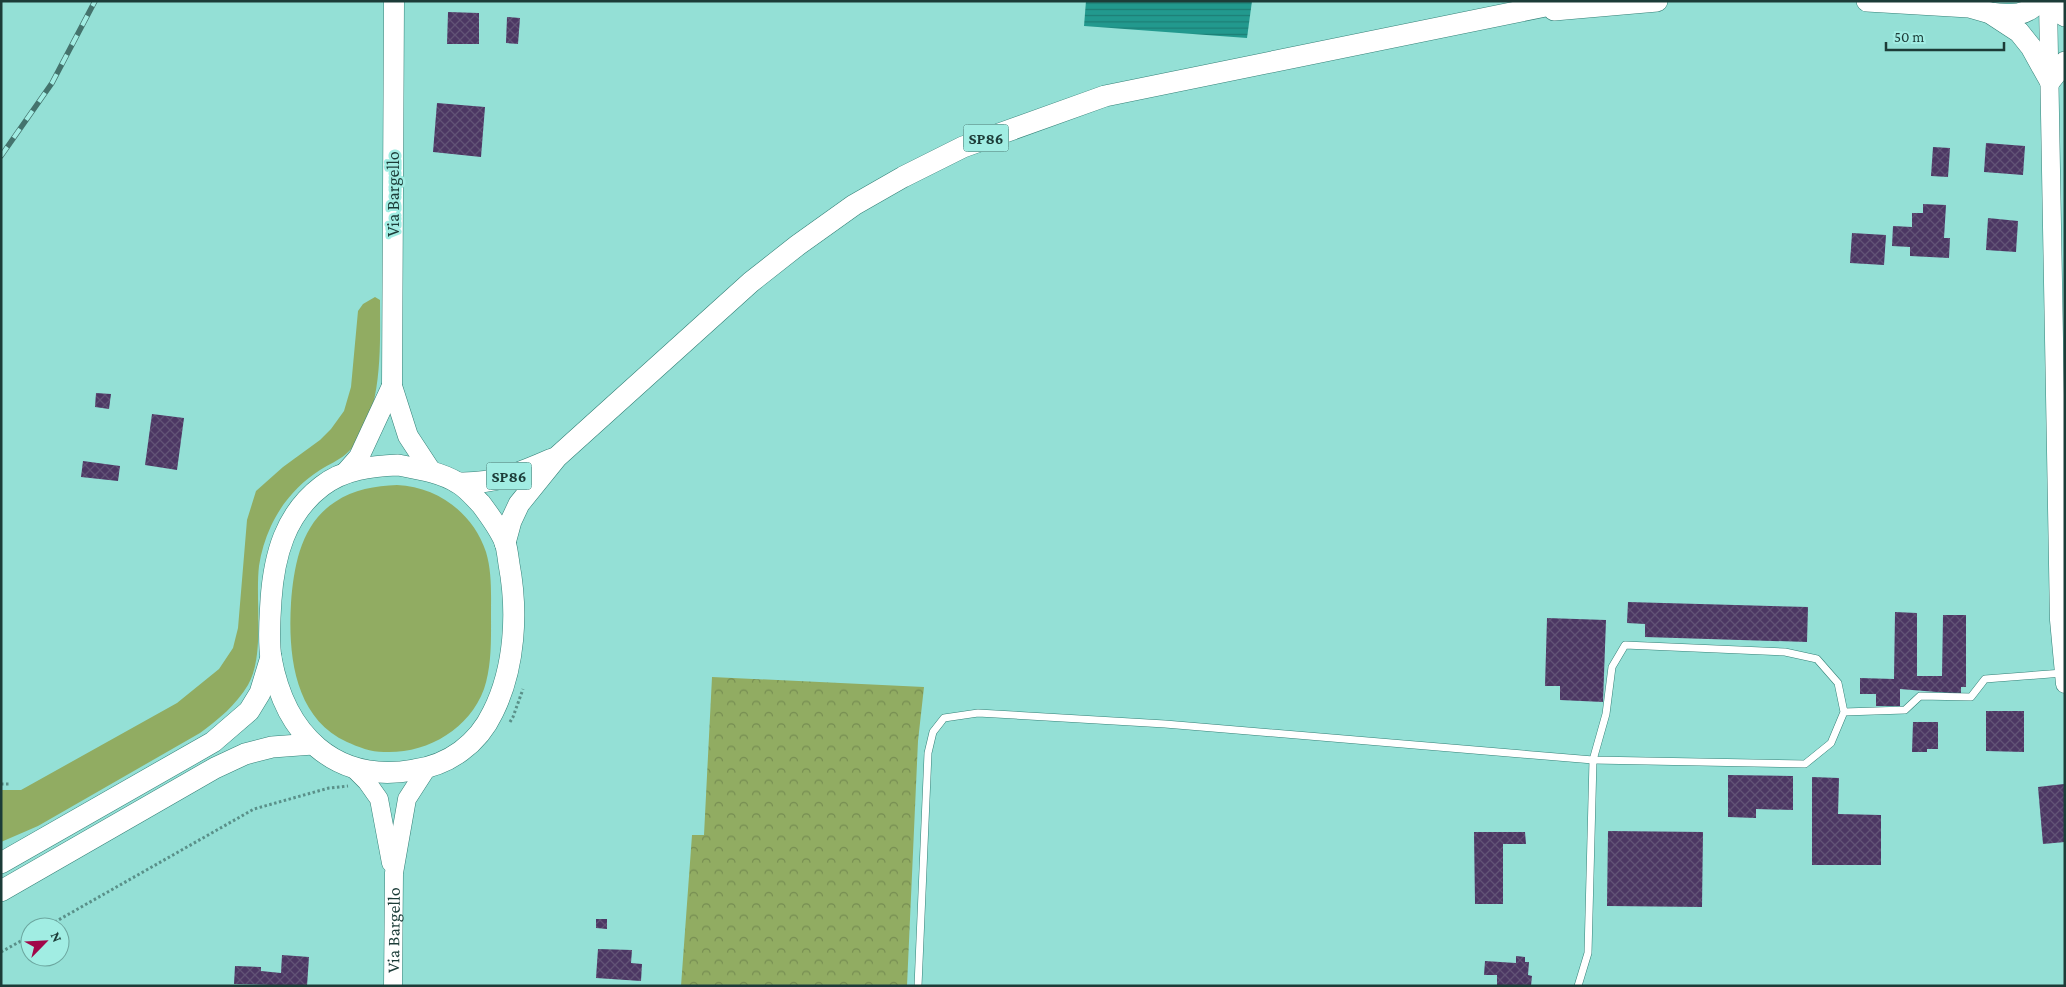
<svg xmlns="http://www.w3.org/2000/svg" width="2066" height="987" viewBox="0 0 2066 987" font-family="'Crimson Pro',serif">
<defs>
<pattern id="forest-crowns" width="20" height="18" patternUnits="userSpaceOnUse" patternTransform="scale(1.25)"><rect width="20" height="18" fill="#91ac62"/><path d="M2 6a3 3 0 1 1 6 0M12 15a3 3 0 1 1 6 0" fill="none" stroke="#768d52"/></pattern>
<pattern id="water-rules" width="6" height="5" patternUnits="userSpaceOnUse" patternTransform="scale(1.25)"><rect width="6" height="5" fill="#22998e"/><path d="M0 2.5h6" fill="none" stroke="#1d7e75"/></pattern>
<pattern id="building-cross-hatch" width="8" height="8" patternUnits="userSpaceOnUse" patternTransform="scale(1.25)"><rect width="8" height="8" fill="#4c3763"/><path d="M0 0l8 8M0 8l8-8" fill="none" stroke="#625376"/></pattern>
</defs>
<rect width="100%" height="100%" fill="#94e0d6"/>
<g fill="#91ac62">
<path d="M 375,297 L 380,300 C 380,345 384,422 346,454 C 338,461 329,464 320,470 C 299,483 281,504 271,526 C 265,539 261,552 259,566 C 255,601 265,656 248,685 C 236,705 218,720 200,733 L 38,826 L 1,842 L 1,790 L 21,790 L 177,703 L 219,669 L 233,648 L 238,628 L 247,520 L 256,491 L 283,467 L 320,440 L 331,429 L 344,411 L 351,387 L 358,311 L 363,304 Z"/>
<path d="M 397,485 C 438,487 473,513 486,552 C 492,572 491,593 491,613 C 491,638 492,666 484,689 C 469,730 426,754 384,752 C 371,752 358,747 347,742 C 294,718 288,654 291,603 C 294,565 301,524 335,502 C 354,489 375,486 397,485 Z"/>
</g>
<path fill="url(#forest-crowns)" d="M 712,677 L 924,687 L 918,741 L 907,986 L 681,986 L 692,835 L 704,835 Z"/>
<path fill="url(#water-rules)" d="M 1086,1 L 1252,1 L 1247,38 L 1084,26 Z"/>
<g fill="url(#building-cross-hatch)">
<path d="M 448,12 L 479,13 L 479,44 L 447,44 Z"/>
<path d="M 507,17 L 520,18 L 518,44 L 506,43 Z"/>
<path d="M 437,103 L 485,107 L 481,157 L 433,152 Z"/>
<path d="M 1986,143 L 2025,146 L 2023,175 L 1984,172 Z"/>
<path d="M 1933,147 L 1950,148 L 1948,177 L 1931,176 Z"/>
<path d="M 1923,204 L 1946,205 L 1944,238 L 1950,238 L 1949,258 L 1910,256 L 1910,247 L 1892,246 L 1893,226 L 1912,227 L 1912,213 L 1923,213 Z"/>
<path d="M 1988,218 L 2018,221 L 2016,252 L 1986,250 Z"/>
<path d="M 1852,233 L 1886,235 L 1884,265 L 1850,263 Z"/>
<path d="M 96,393 L 111,394 L 109,409 L 95,407 Z"/>
<path d="M 152,414 L 184,418 L 177,470 L 145,465 Z"/>
<path d="M 83,461 L 120,466 L 118,481 L 81,477 Z"/>
<path d="M 1628,602 L 1808,607 L 1807,642 L 1645,637 L 1645,624 L 1627,623 Z"/>
<path d="M 1895,612 L 1917,613 L 1917,676 L 1942,676 L 1943,615 L 1966,615 L 1966,687 L 1961,687 L 1961,694 L 1900,689 L 1900,706 L 1876,706 L 1876,694 L 1860,694 L 1860,678 L 1894,679 Z"/>
<path d="M 1547,618 L 1606,620 L 1603,702 L 1560,700 L 1560,686 L 1545,686 Z"/>
<path d="M 1986,711 L 2024,711 L 2024,752 L 1986,751 Z"/>
<path d="M 1913,722 L 1938,722 L 1938,749 L 1927,749 L 1927,752 L 1912,752 Z"/>
<path d="M 1728,775 L 1793,776 L 1793,810 L 1756,809 L 1756,818 L 1728,817 Z"/>
<path d="M 1812,777 L 1839,778 L 1838,814 L 1881,815 L 1881,865 L 1812,865 Z"/>
<path d="M 2064,784 L 2065,842 L 2043,844 L 2038,787 Z"/>
<path d="M 1608,831 L 1703,832 L 1702,907 L 1607,906 Z"/>
<path d="M 1474,832 L 1525,832 L 1526,844 L 1503,844 L 1503,904 L 1475,904 Z"/>
<path d="M 596,919 L 607,919 L 607,929 L 596,928 Z"/>
<path d="M 598,949 L 632,950 L 631,963 L 642,964 L 641,981 L 596,978 Z"/>
<path d="M 282,955 L 309,957 L 307,986 L 234,984 L 235,966 L 261,967 L 261,971 L 281,973 Z"/>
<path d="M 1516,956 L 1525,957 L 1525,962 L 1529,962 L 1528,975 L 1532,976 L 1531,986 L 1497,986 L 1497,975 L 1484,975 L 1485,961 L 1516,963 Z"/>
</g>
<g fill="none" stroke-linecap="round" stroke-linejoin="round">
<defs>
<g id="service">
<path d="M 1844,712 L 1838,683 L 1817,659 L 1785,652 L 1625,645 L 1612,667 L 1606,714 L 1593,760 L 1805,764 L 1831,743 L 1844,712 L 1905,710 L 1920,696 L 1971,697 L 1985,679 L 2063,673"/>
<path d="M 918,986 L 928,753 L 933,732 L 944,718 L 978,713 L 1165,724 L 1593,760 L 1588,953 L 1578,986"/>
</g>
<g id="tertiary">
<path d="M 2048,1 L 2059,620 L 2065,684"/>
<path d="M 352,767 L 367,782 L 379,799 L 391,863"/>
<path id="s1" d="M 393,986 L 394,873 L 407,799 L 427,768"/>
</g>
<g id="secondary">
<path d="M 394,1 L 392,386 L 408,436 L 431,471"/>
<path d="M 345,473 L 359,457 L 392,386"/>
</g>
<g id="primary">
<path d="M 1867,1 L 1969,7 L 1990,13 L 2019,32 L 2031,47 L 2050,81 L 2065,62"/>
<path d="M 2053,1 L 2060,13 L 2065,16"/>
<path d="M 1554,10 L 1657,1"/>
<path d="M 1990,13 C 2010,15 2025,18 2039,1"/>
<path d="M 398,465 C 419,469 440,472 458,483 C 467,488 474,497 481,504 C 490,516 499,528 505,542 C 507,548 508,557 509,564 C 518,612 515,668 493,712 C 478,744 449,765 414,770 C 334,784 285,734 271,658 C 268,639 270,619 271,600 C 274,556 285,514 322,486 C 344,469 372,466 398,465 Z"/>
<path d="M 459,483 C 495,484 520,473 552,459"/>
<path d="M 505,543 L 511,521 L 519,504 L 557,457 L 751,282 L 798,245 L 854,205 L 903,177 L 963,147 L 1105,96 L 1570,1"/>
<path d="M 1,863 L 213,742 L 249,711 L 260,693 L 271,657"/>
<path d="M 1,891 L 215,768 L 245,754 L 272,747 L 313,744"/>
</g>
</defs>
<use href="#service" stroke="#338077" stroke-width="8"/>
<use href="#tertiary" stroke="#338077" stroke-width="19"/>
<use href="#secondary" stroke="#338077" stroke-width="21"/>
<use href="#primary" stroke="#338077" stroke-width="22"/>
<g stroke="#5a9089" stroke-width="3" stroke-dasharray="2.5 2.5" stroke-linecap="butt">
<path d="M 510,722 L 513,717 L 523,689"/>
<path d="M 1,784 L 9,784"/>
<path d="M 46,927 L 254,809 L 329,788 L 348,786"/>
<path d="M 1,952 L 30,936"/>
</g>
<use href="#service" stroke="#fff" stroke-width="7"/>
<use href="#tertiary" stroke="#fff" stroke-width="18"/>
<use href="#secondary" stroke="#fff" stroke-width="20"/>
<use href="#primary" stroke="#fff" stroke-width="21"/>
<defs>
<path id="rail" d="M 1,156 L 52,83 L 95,1"/>
</defs>
<use href="#rail" stroke="#44736d" stroke-width="5.5"/>
<use href="#rail" stroke="#a1ede3" stroke-width="4" stroke-dasharray="11" stroke-linecap="butt"/>
</g>
<g text-anchor="middle" stroke-width="5" stroke-linejoin="round" paint-order="stroke">
<g fill="#a1ede3" stroke="#44716b" stroke-width="1">
<rect x="963.5" y="124.5" width="45" height="27" rx="4"/>
<rect x="486.5" y="462.5" width="45" height="27" rx="4"/>
</g>
<g font-size="16" font-weight="bold" fill="#1c3c38">
<text x="986" y="144">SP86</text>
<text x="509" y="482">SP86</text>
</g>
<g font-size="18" fill="#1c3c38" stroke="#a1ede3">
<text transform="translate(393 194) rotate(-90)" y="6">Via Bargello</text>
<text dy="6" stroke="none"><textPath href="#s1" startOffset="56">Via Bargello</textPath></text>
</g>
</g>
<rect width="2066" height="987" fill="none" stroke="#1c3c38" stroke-width="5"/>
<g transform="translate(45 942) rotate(66)"><circle r="24" fill="#a1ede3" stroke="#6ca69f"/>
<path d="M0-4L9 19L0 12L-9 19Z" fill="#a10749"/>
<text y="-8" font-size="14" font-weight="bold" text-anchor="middle" fill="#1c3c38">N</text>
</g>
<path d="M1886 42v8h118v-8" fill="none" stroke="#1c3c38" stroke-width="2.5"/>
<text x="1894" y="42" font-size="15" fill="#1c3c38" stroke="#a1ede3" stroke-width="4" paint-order="stroke">50 m</text>
</svg>
